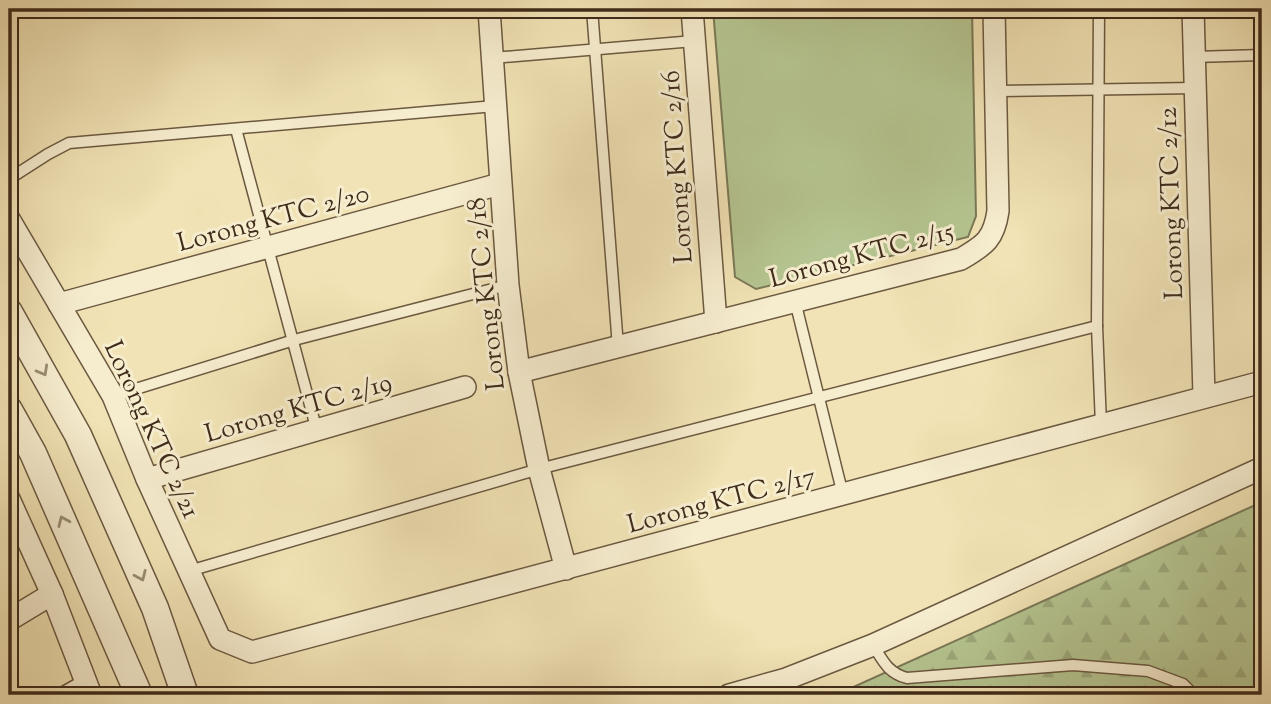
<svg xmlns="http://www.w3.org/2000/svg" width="1271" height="704" viewBox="0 0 1271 704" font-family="'Sorts Mill Goudy',serif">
<defs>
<pattern id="forest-firs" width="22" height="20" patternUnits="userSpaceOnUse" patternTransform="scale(1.75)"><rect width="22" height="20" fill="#b5c591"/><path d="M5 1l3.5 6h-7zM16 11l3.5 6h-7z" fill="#9da97c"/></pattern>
</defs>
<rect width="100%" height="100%" fill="#f1e3b5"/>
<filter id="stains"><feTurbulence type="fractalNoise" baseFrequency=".00286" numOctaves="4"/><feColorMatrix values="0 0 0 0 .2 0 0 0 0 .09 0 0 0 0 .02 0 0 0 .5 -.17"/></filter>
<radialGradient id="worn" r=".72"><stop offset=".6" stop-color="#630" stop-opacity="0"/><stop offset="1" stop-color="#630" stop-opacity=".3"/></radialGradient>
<path fill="#b5c591" stroke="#7a7856" stroke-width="2" d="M 713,9 L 972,9 L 976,216 L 968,237 L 756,289 L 735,277 Z"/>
<path fill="url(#forest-firs)" stroke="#7a7856" stroke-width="2" d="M 1262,502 L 1262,695 L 833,695 L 838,694 Z"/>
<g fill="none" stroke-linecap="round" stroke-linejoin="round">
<defs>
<g id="service">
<path d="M 592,9 L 618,347"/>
<path d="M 1099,9 L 1097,326 L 1101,425"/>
<path d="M 1194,57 L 1262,55"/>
<path d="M 492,58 L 694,41"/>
<path d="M 995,91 L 1195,88"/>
<path d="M 236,129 L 317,431"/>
<path d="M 9,179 L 48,154 L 69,143 L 495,106"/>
<path d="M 795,301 L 843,495"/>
<path d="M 113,396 L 294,340 L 508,285"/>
<path d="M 189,571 L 539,469 L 1097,326"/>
<path d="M 873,645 C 883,661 888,673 907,678 L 1073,665 L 1148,671 L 1183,684 L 1194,695"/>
<path d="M 58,695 L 86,679"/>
</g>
<g id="minor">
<path d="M 489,9 L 508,285 L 519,372 L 539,469 L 566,569"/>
<path d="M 692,9 L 716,322"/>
<path d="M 1193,9 L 1204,396"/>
<path d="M 9,219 L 113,396 L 147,479 L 220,639 L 252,652 L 1262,382"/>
<path d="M 59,304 L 500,184"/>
<path d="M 519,372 L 961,259 C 985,245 994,239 998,211 L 994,9"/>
<path d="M 147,479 L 465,387"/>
<path d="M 9,499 L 52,594 L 91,695"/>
<path d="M 9,620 L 52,594"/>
<path d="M 729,695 L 786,679 L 873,645 L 1262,468"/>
</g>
<g id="tertiary">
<path d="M 9,312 L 78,435 L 155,608 L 185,695"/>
<path d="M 9,410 L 33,453 L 139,695"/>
</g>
</defs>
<use href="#service" stroke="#6c5941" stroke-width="13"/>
<use href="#minor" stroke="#6c5941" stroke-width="24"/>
<use href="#tertiary" stroke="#6c5941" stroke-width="29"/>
<use href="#service" stroke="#f6edcf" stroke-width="10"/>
<use href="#minor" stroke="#f6edcf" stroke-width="21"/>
<use href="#tertiary" stroke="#f6edcf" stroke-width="26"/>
</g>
<defs><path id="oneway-chevron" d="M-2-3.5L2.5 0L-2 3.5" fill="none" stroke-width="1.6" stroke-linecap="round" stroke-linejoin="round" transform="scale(1.75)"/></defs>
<g stroke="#9a8c74">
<use href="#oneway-chevron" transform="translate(43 371) rotate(61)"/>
<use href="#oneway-chevron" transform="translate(63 521) rotate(-114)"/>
<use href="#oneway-chevron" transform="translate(141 576) rotate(66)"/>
</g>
<g text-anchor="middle" stroke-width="6" stroke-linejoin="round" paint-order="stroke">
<g font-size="26" fill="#3f2b1a" stroke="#f6edcf">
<text transform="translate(676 167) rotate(-94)" y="9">Lorong KTC 2/16</text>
<text transform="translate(1170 203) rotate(-92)" y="9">Lorong KTC 2/12</text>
<text transform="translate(273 217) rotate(-15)" y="9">Lorong KTC 2/20</text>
<text transform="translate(861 254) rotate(-15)" y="9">Lorong KTC 2/15</text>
<text transform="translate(485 294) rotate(-96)" y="9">Lorong KTC 2/18</text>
<text transform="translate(298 407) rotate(-16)" y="9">Lorong KTC 2/19</text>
<text transform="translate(153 429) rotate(65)" y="9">Lorong KTC 2/21</text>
<text transform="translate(721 499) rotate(-15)" y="9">Lorong KTC 2/17</text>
</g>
</g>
<rect width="1271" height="704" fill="none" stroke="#f1e3b5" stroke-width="35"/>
<rect x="10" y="10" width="1250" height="683" fill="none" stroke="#3f2b1a" stroke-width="3.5"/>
<rect x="18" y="18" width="1236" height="669" fill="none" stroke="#3f2b1a" stroke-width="2"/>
<rect width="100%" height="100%" filter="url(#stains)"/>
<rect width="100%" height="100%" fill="url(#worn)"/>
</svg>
